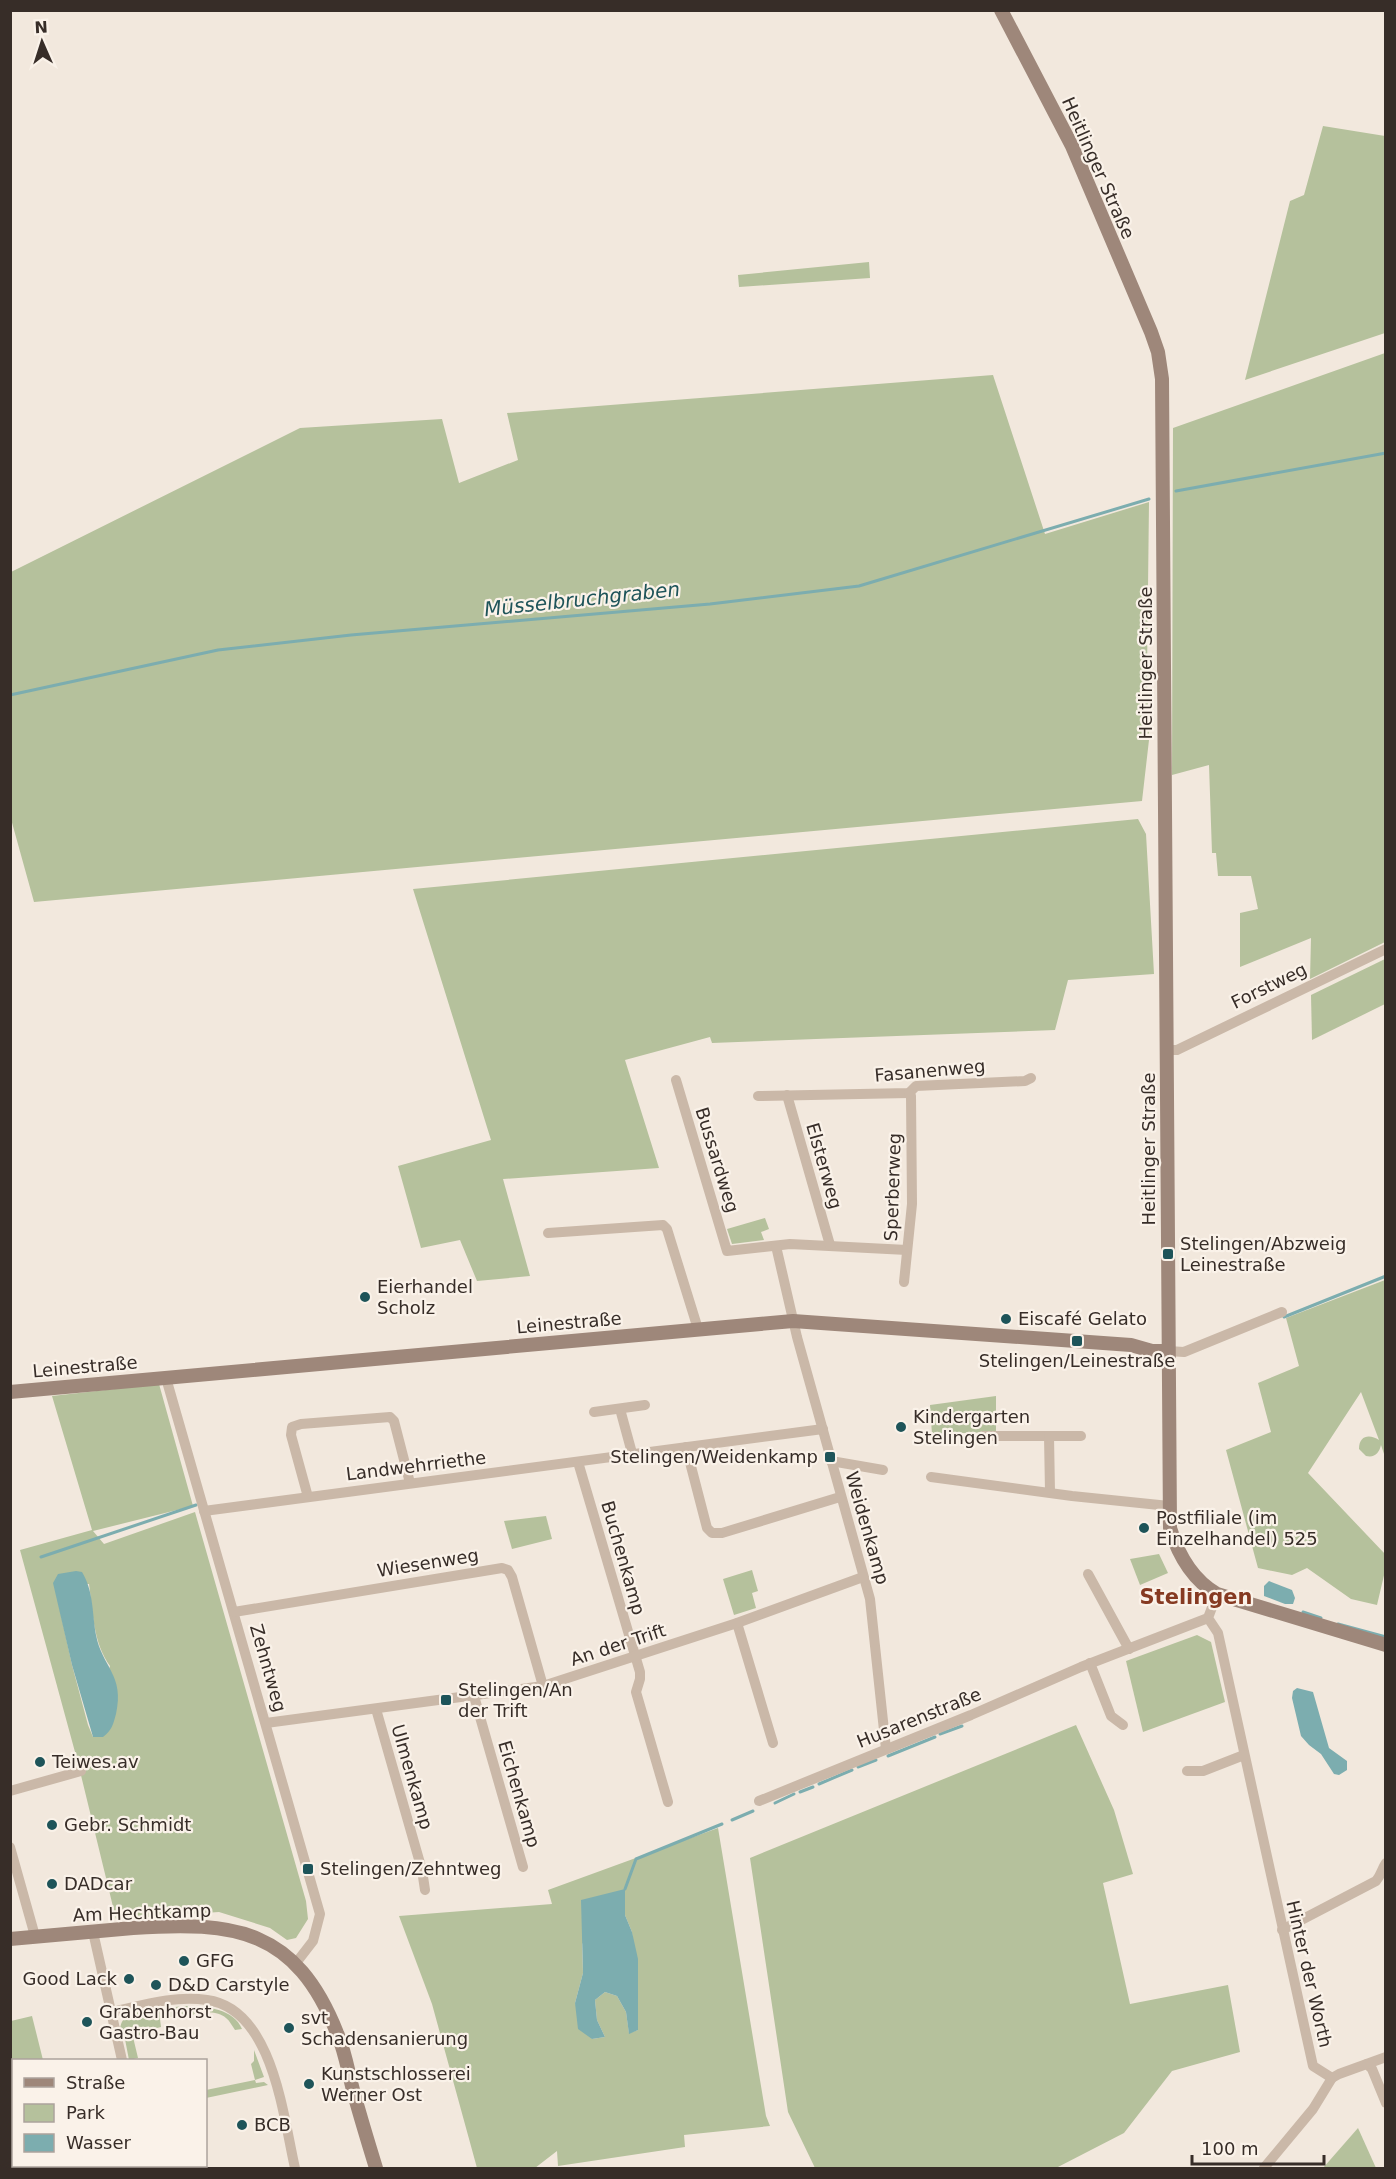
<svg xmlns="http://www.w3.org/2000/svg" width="1396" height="2179" viewBox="0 0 1396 2179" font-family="'DejaVu Sans',sans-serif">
<rect width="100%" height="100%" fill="#f2e8dd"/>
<g fill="#b5c19c" fill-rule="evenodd">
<path d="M 1323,126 L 1385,136 L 1385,333 L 1245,380 L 1290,201 L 1304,195 Z"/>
<path d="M 869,262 L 870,278 L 739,287 L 738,275 Z"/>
<path d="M 1385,353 L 1385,942 L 1310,979 L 1311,938 L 1240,967 L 1240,913 L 1258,909 L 1251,876 L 1218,876 L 1216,853 L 1212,853 L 1209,765 L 1172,775 L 1173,428 Z"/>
<path d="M 993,375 L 1045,534 L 1149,502 L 1147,674 L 1149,740 L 1142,801 L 34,902 L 11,819 L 11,572 L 300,428 L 442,419 L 459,483 L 518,460 L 507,413 Z"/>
<path d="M 1138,819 L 1146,834 L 1154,974 L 1068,980 L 1055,1030 L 712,1043 L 710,1037 L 625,1060 L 659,1168 L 503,1179 L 530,1276 L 477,1281 L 460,1240 L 421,1248 L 398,1166 L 491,1140 L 413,889 Z"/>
<path d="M 1385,959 L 1385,1004 L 1312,1040 L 1311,995 Z"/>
<path d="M 765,1218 L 769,1229 L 761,1232 L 764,1240 L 732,1244 L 727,1229 Z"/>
<path d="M 1385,1280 L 1385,1457 L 1381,1445 C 1379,1453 1375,1458 1366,1456 L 1359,1449 C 1359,1435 1370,1434 1379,1440 L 1361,1392 L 1308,1473 L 1385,1554 L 1385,1571 L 1377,1605 L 1351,1599 L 1307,1568 L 1292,1575 L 1258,1568 L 1226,1450 L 1271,1432 L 1258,1383 L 1299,1366 L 1286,1318 Z"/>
<path d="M 159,1384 L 193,1506 L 93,1531 L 104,1544 L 195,1512 L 306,1901 L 308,1919 L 296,1938 L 287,1940 L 270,1928 L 219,1912 L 116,1919 L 78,1763 L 20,1550 L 92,1530 L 52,1396 ZM 54,1583 L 89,1584 C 93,1613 93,1642 110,1666 L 93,1737 L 88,1725 L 72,1665 Z"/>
<path d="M 996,1396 L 996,1432 L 932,1434 L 930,1405 Z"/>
<path d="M 546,1516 L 552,1539 L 512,1549 L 504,1521 Z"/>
<path d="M 1159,1554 L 1168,1573 L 1140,1585 L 1130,1559 Z"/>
<path d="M 752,1570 L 758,1591 L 752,1593 L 756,1608 L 734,1615 L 723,1579 Z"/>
<path d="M 1197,1635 L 1211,1642 L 1225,1702 L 1143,1732 L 1126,1661 Z"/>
<path d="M 1076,1725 L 1114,1810 L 1133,1874 L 1103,1883 L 1130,2004 L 1228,1985 L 1240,2052 L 1172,2071 L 1124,2133 L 1056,2168 L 815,2168 L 788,2112 L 750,1858 Z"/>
<path d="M 718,1828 L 766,2116 L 770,2126 L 684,2135 L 685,2147 L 558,2166 L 557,2151 L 535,2168 L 477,2168 L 432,2004 L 399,1916 L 552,1904 L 548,1890 ZM 625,1889 L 625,1915 L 632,1932 L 638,2030 L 629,2033 L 626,2012 L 617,1996 L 605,1992 L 595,2000 L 597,2020 L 605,2037 L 592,2039 L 575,2003 L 583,1973 L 582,1944 Z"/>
<path d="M 187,2006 C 206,2006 234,2009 242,2029 L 235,2030 C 232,2026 230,2021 226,2018 C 216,2009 200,2013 188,2016 L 187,2014 L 160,2019 L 161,2027 L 153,2029 L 153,2032 L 133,2037 L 138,2058 L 129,2060 L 124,2034 L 120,2034 C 120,2028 120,2022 126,2017 C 134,2010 175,2007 187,2006 Z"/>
<path d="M 32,2016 L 43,2060 L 14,2060 L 13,2106 L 11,2107 L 11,2021 Z"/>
<path d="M 254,2050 L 264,2077 L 255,2080 L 256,2083 L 264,2082 L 268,2085 L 206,2098 L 206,2090 L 255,2080 L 251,2064 L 254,2061 Z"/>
<path d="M 1358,2128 L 1376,2168 L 1323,2168 Z"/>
</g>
<g fill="#7cadaf">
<path d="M 76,1571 L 82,1572 C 94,1592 92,1613 96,1635 C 102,1667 125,1675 116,1714 C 113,1725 112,1730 103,1737 L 93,1737 L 72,1665 L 53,1583 L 58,1574 Z"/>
<path d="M 1269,1581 L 1292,1590 L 1295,1598 L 1293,1604 L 1285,1604 L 1264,1596 L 1264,1586 Z"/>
<path d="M 1297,1688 L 1313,1692 L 1329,1748 L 1347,1761 L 1347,1770 L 1339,1775 L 1334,1774 L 1321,1754 L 1309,1745 L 1301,1736 L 1292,1698 L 1293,1691 Z"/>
<path d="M 625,1889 L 625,1915 L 632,1932 L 638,1959 L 638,2030 L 629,2034 L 626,2012 L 617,1996 L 605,1992 L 595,2000 L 597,2020 L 605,2037 L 592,2039 L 578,2029 L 575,2003 L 583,1973 L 581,1900 Z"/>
</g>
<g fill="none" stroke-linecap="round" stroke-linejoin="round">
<g stroke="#7cadaf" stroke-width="3">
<path d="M 1176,491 L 1386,453"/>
<path d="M 10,695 L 218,650 L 351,635 L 710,604 L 859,586 L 1149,499"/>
<path d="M 1284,1317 L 1386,1276"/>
<path d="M 41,1557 L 196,1505"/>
<path d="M 1303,1612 L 1321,1618"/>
<path d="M 1338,1624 L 1386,1637"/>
<path d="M 940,1734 L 962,1726"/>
<path d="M 888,1756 L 935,1737"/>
<path d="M 858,1767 L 876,1760"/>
<path d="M 819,1784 L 852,1770"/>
<path d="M 800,1792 L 813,1787"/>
<path d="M 775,1803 L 794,1794"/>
<path d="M 732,1820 L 753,1811"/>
<path d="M 625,1889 L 636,1859 L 722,1824"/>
</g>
<g stroke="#cab8a8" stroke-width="10">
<path d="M 1167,1050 L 1177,1050 L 1386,949"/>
<path d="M 676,1080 L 727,1251 L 790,1244 L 907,1250"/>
<path d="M 787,1095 L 830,1245"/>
<path d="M 758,1096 L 909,1093 L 916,1086 L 1025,1081 L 1031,1078"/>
<path d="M 548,1233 L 663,1225 L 667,1229 L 698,1329"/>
<path d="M 776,1246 L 797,1337 L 870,1599 L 886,1749"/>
<path d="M 904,1282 L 912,1204 L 911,1096 L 909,1093"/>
<path d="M 1168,1351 L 1184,1352 L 1282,1312"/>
<path d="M 166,1378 L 320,1914 L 313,1941 L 296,1963"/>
<path d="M 620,1409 L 632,1453"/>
<path d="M 594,1412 L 645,1405"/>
<path d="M 983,1436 L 1049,1436 L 1050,1492"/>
<path d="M 1049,1436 L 1081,1436"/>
<path d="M 686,1447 L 707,1528 L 712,1533 L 722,1533 L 840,1497"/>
<path d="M 831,1461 L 883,1470"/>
<path d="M 578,1462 L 640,1672 L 640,1679 L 636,1692 L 668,1802"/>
<path d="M 931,1477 L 1072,1496 L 1169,1506"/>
<path d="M 308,1497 L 291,1435 L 292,1427 L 301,1424 L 390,1417 L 394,1421 L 410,1483"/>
<path d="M 204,1511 L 823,1429"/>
<path d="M 1088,1574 L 1129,1649"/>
<path d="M 1217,1594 L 1208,1618 L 1218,1633 L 1313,2066 L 1332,2078"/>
<path d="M 234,1612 L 502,1568 L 508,1570 L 512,1577 L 543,1686"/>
<path d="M 737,1623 L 773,1743"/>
<path d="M 1090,1663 L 1111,1716 L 1123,1725"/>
<path d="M 474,1696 L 523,1867"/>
<path d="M 376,1709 L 422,1870 L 425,1890"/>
<path d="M 266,1723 L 543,1686 L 737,1623 L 863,1577"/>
<path d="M 1187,1771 L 1203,1771 L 1244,1755"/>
<path d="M 10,1791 L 81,1771"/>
<path d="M 759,1801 L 971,1715 L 1081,1667 L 1208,1618"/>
<path d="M 10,1847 L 35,1936"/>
<path d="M 1282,1930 L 1376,1881 C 1382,1874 1381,1870 1386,1863"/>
<path d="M 93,1932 L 122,2060"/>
<path d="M 112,2012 C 143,2005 175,1995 207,2000 C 273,2009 283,2116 295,2168"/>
<path d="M 1367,2064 L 1372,2069 L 1386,2103"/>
<path d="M 144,2166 L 145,2168"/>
<path d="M 1264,2168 L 1313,2109 L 1332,2078 L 1339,2074 L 1386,2057"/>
</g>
<g stroke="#9e877a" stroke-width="14">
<path d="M 1001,10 L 1072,146 L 1151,332 L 1158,352 L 1162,379 L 1170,1528 C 1178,1554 1193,1580 1217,1594 L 1386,1645"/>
<path d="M 10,1392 L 793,1321 L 1131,1345 L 1152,1351 L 1168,1351"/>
<path d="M 10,1939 C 51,1935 92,1932 133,1928 C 235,1921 296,1929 337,2033 C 345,2051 348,2071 353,2090 C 360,2116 368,2142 376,2168"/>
</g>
</g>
<g fill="#1e5459" stroke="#faf2e9" stroke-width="2">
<rect x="1162" y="1248" width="12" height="12" rx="3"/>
<circle cx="365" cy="1297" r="6"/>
<circle cx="1006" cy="1319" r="6"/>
<rect x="1071" y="1335" width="12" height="12" rx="3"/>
<circle cx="901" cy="1427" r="6"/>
<rect x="824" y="1451" width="12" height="12" rx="3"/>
<circle cx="1144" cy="1528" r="6"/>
<rect x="440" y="1694" width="12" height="12" rx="3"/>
<circle cx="40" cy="1762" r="6"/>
<circle cx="52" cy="1825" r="6"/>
<rect x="302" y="1863" width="12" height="12" rx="3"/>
<circle cx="52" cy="1884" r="6"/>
<circle cx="184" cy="1961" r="6"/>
<circle cx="129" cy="1979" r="6"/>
<circle cx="156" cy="1985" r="6"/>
<circle cx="87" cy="2022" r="6"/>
<circle cx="289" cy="2028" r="6"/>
<circle cx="309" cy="2084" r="6"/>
<circle cx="242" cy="2125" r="6"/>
</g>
<g text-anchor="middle" stroke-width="4.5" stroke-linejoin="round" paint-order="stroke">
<g font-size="18" fill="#372d28" stroke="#faf2e9">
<text transform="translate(1098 168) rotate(66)" y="6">Heitlinger Straße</text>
<text transform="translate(1146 663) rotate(-90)" y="6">Heitlinger Straße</text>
<text transform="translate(1269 986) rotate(-26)" y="6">Forstweg</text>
<text transform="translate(930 1071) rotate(-5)" y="6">Fasanenweg</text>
<text transform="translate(1149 1149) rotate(-90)" y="6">Heitlinger Straße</text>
<text transform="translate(717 1160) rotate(73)" y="6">Bussardweg</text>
<text transform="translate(824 1166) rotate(74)" y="6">Elsterweg</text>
<text transform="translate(893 1187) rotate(-88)" y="6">Sperberweg</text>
<text transform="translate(569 1323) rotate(-5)" y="6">Leinestraße</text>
<text transform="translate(85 1367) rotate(-5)" y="6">Leinestraße</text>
<text transform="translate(416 1466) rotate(-7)" y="6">Landwehrriethe</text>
<text transform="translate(867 1528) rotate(74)" y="6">Weidenkamp</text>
<text transform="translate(623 1558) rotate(74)" y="6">Buchenkamp</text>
<text transform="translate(428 1563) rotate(-9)" y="6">Wiesenweg</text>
<text transform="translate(618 1645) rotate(-18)" y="6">An der Trift</text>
<text transform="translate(268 1668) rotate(74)" y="6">Zehntweg</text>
<text transform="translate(919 1718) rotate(-22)" y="6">Husarenstraße</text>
<text transform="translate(412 1777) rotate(74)" y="6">Ulmenkamp</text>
<text transform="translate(519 1794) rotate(74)" y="6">Eichenkamp</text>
<text transform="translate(142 1913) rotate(-2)" y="6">Am Hechtkamp</text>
<text transform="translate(1309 1974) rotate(77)" y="6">Hinter der Worth</text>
</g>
<g font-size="18" fill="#372d28" stroke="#faf2e9" text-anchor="start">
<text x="1180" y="1250">Stelingen/Abzweig<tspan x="1180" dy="21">Leinestraße</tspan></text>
<text x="377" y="1293">Eierhandel<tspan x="377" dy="21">Scholz</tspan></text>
<text x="1018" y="1325">Eiscafé Gelato</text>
<text x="1077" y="1367" text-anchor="middle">Stelingen/Leinestraße</text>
<text x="913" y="1423">Kindergarten<tspan x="913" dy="21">Stelingen</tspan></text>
<text x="818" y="1463" text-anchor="end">Stelingen/Weidenkamp</text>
<text x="1156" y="1524">Postfiliale (im<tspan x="1156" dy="21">Einzelhandel) 525</tspan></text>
<text x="458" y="1696">Stelingen/An<tspan x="458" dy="21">der Trift</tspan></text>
<text x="52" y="1768">Teiwes.av</text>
<text x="64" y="1831">Gebr. Schmidt</text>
<text x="320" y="1875">Stelingen/Zehntweg</text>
<text x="64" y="1890">DADcar</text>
<text x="196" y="1967">GFG</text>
<text x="117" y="1985" text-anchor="end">Good Lack</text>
<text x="168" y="1991">D&amp;D Carstyle</text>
<text x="99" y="2018">Grabenhorst<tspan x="99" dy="21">Gastro-Bau</tspan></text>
<text x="301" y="2024">svt<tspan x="301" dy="21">Schadensanierung</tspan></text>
<text x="321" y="2080">Kunstschlosserei<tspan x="321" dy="21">Werner Ost</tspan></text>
<text x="254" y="2131">BCB</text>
</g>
<g font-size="20" font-style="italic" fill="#1e5459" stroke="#faf2e9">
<text transform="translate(582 599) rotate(-6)" y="7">Müsselbruchgraben</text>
</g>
<g font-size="21" font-weight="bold" fill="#863a22" stroke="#faf2e9">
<text x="1196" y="1604">Stelingen</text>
</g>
</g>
<rect width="1396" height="2179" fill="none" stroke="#372d28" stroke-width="24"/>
<rect x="12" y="2059" width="195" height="108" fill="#faf2e9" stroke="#aca39c" stroke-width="1.5"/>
<rect x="24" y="2078" width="30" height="9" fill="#9e877a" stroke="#aca39c" stroke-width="1.5"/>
<text x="66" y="2089" font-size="18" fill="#372d28">Straße</text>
<rect x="24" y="2104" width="30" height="18" fill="#b5c19c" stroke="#aca39c" stroke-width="1.5"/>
<text x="66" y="2119" font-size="18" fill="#372d28">Park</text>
<rect x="24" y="2134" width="30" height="18" fill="#7cadaf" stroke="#aca39c" stroke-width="1.5"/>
<text x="66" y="2149" font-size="18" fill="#372d28">Wasser</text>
<g transform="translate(42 42) rotate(357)" stroke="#faf2e9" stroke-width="4.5" paint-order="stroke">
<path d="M0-4.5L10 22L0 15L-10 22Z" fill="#372d28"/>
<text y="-9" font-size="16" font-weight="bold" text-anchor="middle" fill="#372d28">N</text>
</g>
<path d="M1192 2155v9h132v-9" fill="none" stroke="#372d28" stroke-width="3"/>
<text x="1201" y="2155" font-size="18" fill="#372d28" stroke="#faf2e9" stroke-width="4.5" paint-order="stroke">100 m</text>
</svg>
